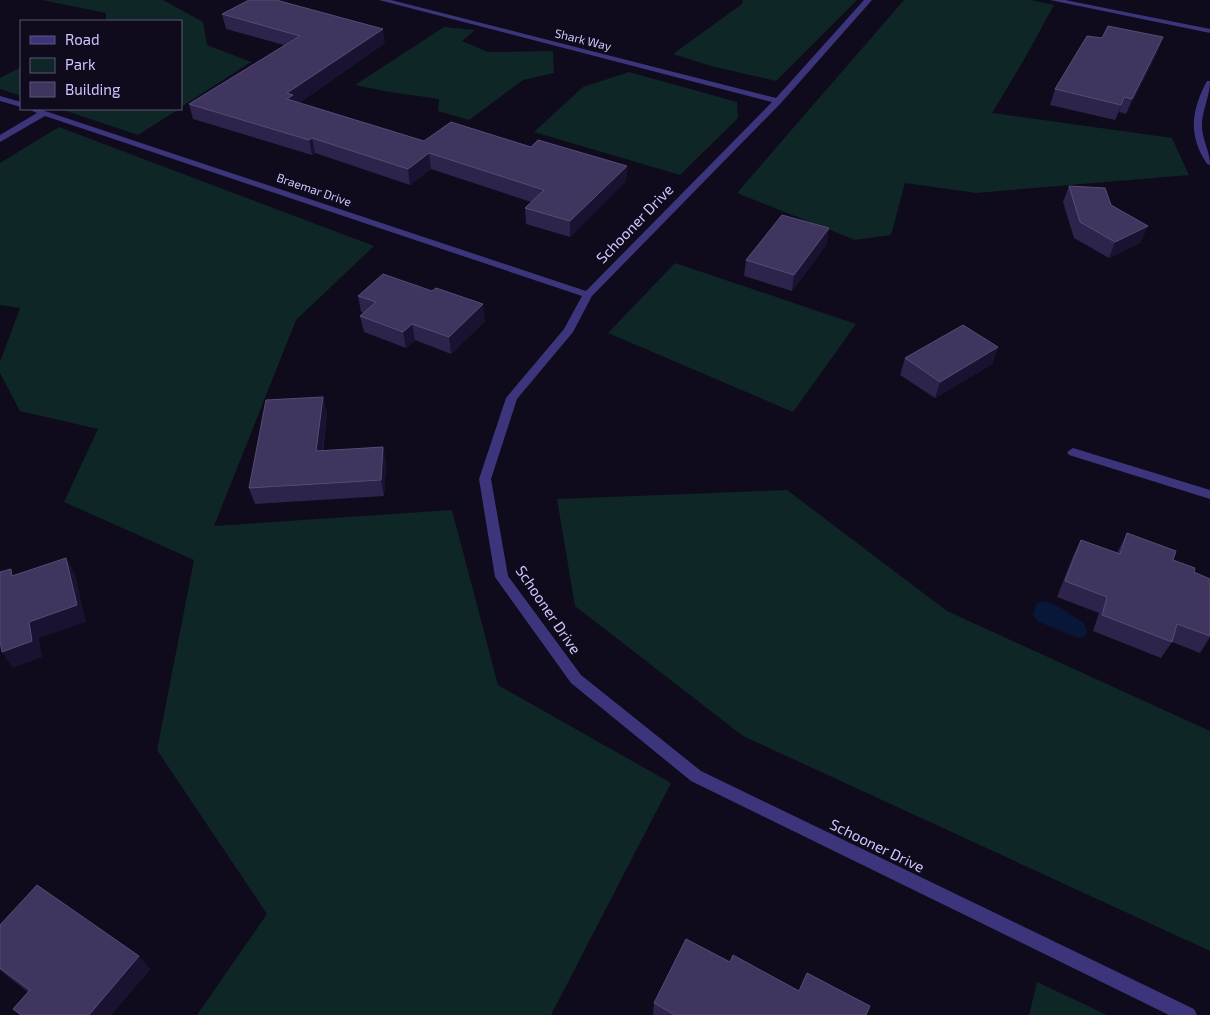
<svg xmlns="http://www.w3.org/2000/svg" width="1210" height="1015" viewBox="0 0 1210 1015" font-family="'Exo 2',sans-serif">
<rect width="100%" height="100%" fill="#0f0b1c"/>
<g fill="#0e2626">
<path d="M 42,0 L 163,0 L 203,22 L 207,45 L 251,62 L 181,107 L 181,21 L 106,21 L 106,13 Z"/>
<path d="M 743,0 L 857,0 L 776,81 L 711,66 L 673,54 L 742,4 Z"/>
<path d="M 904,0 L 1031,0 L 1054,5 L 1025,58 L 992,113 L 1172,138 L 1189,175 L 976,193 L 905,183 L 891,235 L 855,240 L 737,193 Z"/>
<path d="M 444,27 L 475,30 L 462,41 L 488,52 L 553,51 L 554,73 L 523,80 L 469,120 L 438,111 L 439,99 L 390,92 L 355,85 Z"/>
<path d="M 21,67 L 21,96 L 0,89 L 0,78 Z"/>
<path d="M 629,72 L 737,102 L 738,118 L 680,175 L 534,132 L 583,87 Z"/>
<path d="M 60,109 L 179,109 L 138,135 Z"/>
<path d="M 59,127 L 374,246 L 296,320 L 214,526 L 452,510 L 498,685 L 671,783 L 551,1015 L 197,1015 L 267,914 L 157,750 L 194,560 L 64,502 L 98,429 L 20,411 L 0,373 L 0,362 L 20,308 L 0,305 L 0,163 Z"/>
<path d="M 675,263 L 856,324 L 793,412 L 608,333 Z"/>
<path d="M 787,490 L 947,611 L 1210,731 L 1210,951 L 743,736 L 575,606 L 557,499 Z"/>
<path d="M 1037,982 L 1107,1015 L 1029,1015 Z"/>
</g>
<path fill="#081738" d="M 1044,601 C 1058,604 1070,615 1083,622 L 1087,632 L 1083,638 L 1075,637 L 1037,621 L 1033,614 L 1037,603 Z"/>
<g fill="none" stroke-linecap="round" stroke-linejoin="round">
<g fill="#3c357c" fill-rule="evenodd">
<path d="M 379,0 L 391,0 L 776,98 L 864,0 L 872,0 L 781,103 L 592,296 L 573,332 L 517,399 L 491,479 L 508,576 L 581,675 L 701,771 L 1194,1009 L 1197,1015 L 1169,1015 L 691,781 L 571,683 L 495,577 L 479,479 L 506,398 L 564,329 L 582,296 L 45,116 L 0,142 L 0,135 L 37,113 L 28,109 L 39,109 L 586,291 L 772,102 Z"/>
<path d="M 1050,0 L 1065,0 L 1210,29 L 1210,33 Z"/>
<path d="M 1207,81 L 1210,81 C 1210,96 1203,108 1202,123 C 1201,138 1210,150 1210,165 L 1207,164 C 1188,135 1191,111 1207,81 Z"/>
<path d="M 0,96 L 21,102 L 21,107 L 0,101 Z"/>
<path d="M 1073,448 L 1210,490 L 1210,499 L 1069,455 L 1067,452 Z"/>
</g>
</g>
<g fill="#2d234b">
<path d="M 222,14 L 385,43 L 299,103 L 424,141 L 531,147 L 627,166 L 626,181 L 570,237 L 526,224 L 525,208 L 531,202 L 431,169 L 410,185 L 315,153 L 312,155 L 193,119 L 189,104 L 284,45 L 226,29 Z"/>
<path d="M 1158,51 L 1126,114 L 1119,112 L 1115,120 L 1050,105 L 1055,89 Z"/>
<path d="M 1069,186 L 1111,205 L 1141,242 L 1109,258 L 1074,238 L 1063,202 Z"/>
<path d="M 829,228 L 826,245 L 792,291 L 744,276 L 746,260 Z"/>
<path d="M 358,296 L 485,321 L 451,354 L 415,340 L 406,348 L 364,332 L 360,316 L 364,313 L 361,312 Z"/>
<path d="M 998,347 L 992,364 L 935,398 L 900,375 L 905,358 Z"/>
<path d="M 323,397 L 327,414 L 323,451 L 383,447 L 386,464 L 384,496 L 255,504 L 249,488 Z"/>
<path d="M 1127,533 L 1194,572 L 1210,579 L 1210,637 L 1200,653 L 1172,642 L 1161,658 L 1093,631 L 1099,613 L 1057,597 L 1073,556 L 1081,540 L 1117,553 Z"/>
<path d="M 0,925 L 150,969 L 111,1015 L 20,1015 L 13,1009 L 28,992 L 0,970 Z"/>
<path d="M 730,962 L 799,991 L 866,1015 L 653,1015 L 654,1003 Z"/>
</g>
<g fill="#1a1230">
<path d="M 383,29 L 385,43 L 296,105 L 287,99 L 287,93 Z"/>
<path d="M 1163,37 L 1158,51 L 1126,114 L 1132,99 Z"/>
<path d="M 1124,97 L 1119,112 L 1115,120 L 1121,105 Z"/>
<path d="M 312,138 L 315,153 L 312,155 L 309,140 Z"/>
<path d="M 429,153 L 431,169 L 410,185 L 408,169 Z"/>
<path d="M 627,166 L 626,181 L 570,237 L 570,221 Z"/>
<path d="M 1148,226 L 1141,242 L 1109,258 L 1115,242 Z"/>
<path d="M 829,228 L 826,245 L 792,291 L 794,275 Z"/>
<path d="M 483,304 L 485,321 L 451,354 L 449,337 Z"/>
<path d="M 412,324 L 415,340 L 406,348 L 403,332 Z"/>
<path d="M 998,347 L 992,364 L 935,398 L 940,382 Z"/>
<path d="M 323,397 L 327,414 L 320,468 L 316,451 Z"/>
<path d="M 383,447 L 386,464 L 384,496 L 381,480 Z"/>
<path d="M 66,558 L 75,574 L 86,622 L 39,638 L 42,657 L 13,668 L 2,652 Z"/>
<path d="M 139,956 L 150,969 L 111,1015 L 89,1015 Z"/>
</g>
<g fill="#3f355e" stroke="#564c77">
<path d="M 249,0 L 276,0 L 383,29 L 287,93 L 293,95 L 287,99 L 424,141 L 451,122 L 531,147 L 538,140 L 627,166 L 570,221 L 525,208 L 544,190 L 429,153 L 408,169 L 312,138 L 309,140 L 189,104 L 300,36 L 222,14 Z"/>
<path d="M 1108,26 L 1163,37 L 1132,99 L 1124,97 L 1121,105 L 1055,89 L 1087,36 L 1102,38 Z"/>
<path d="M 1069,186 L 1105,188 L 1111,205 L 1148,226 L 1115,242 L 1080,222 Z"/>
<path d="M 782,215 L 829,228 L 794,275 L 746,260 Z"/>
<path d="M 383,274 L 432,291 L 436,288 L 483,304 L 449,337 L 412,324 L 403,332 L 360,316 L 376,302 L 358,296 Z"/>
<path d="M 963,325 L 998,347 L 940,382 L 905,358 Z"/>
<path d="M 323,397 L 316,451 L 383,447 L 381,480 L 249,488 L 266,400 Z"/>
<path d="M 1127,533 L 1176,551 L 1173,560 L 1195,568 L 1194,572 L 1210,579 L 1210,636 L 1177,624 L 1172,642 L 1102,615 L 1107,597 L 1065,581 L 1081,540 L 1120,554 Z"/>
<path d="M 66,558 L 77,605 L 29,622 L 32,641 L 2,652 L 0,641 L 0,572 L 11,569 L 12,576 Z"/>
<path d="M 37,885 L 139,956 L 89,1015 L 21,1015 L 13,1009 L 30,990 L 0,968 L 0,925 Z"/>
<path d="M 686,939 L 730,962 L 733,955 L 799,991 L 807,973 L 870,1006 L 866,1015 L 675,1015 L 654,1003 Z"/>
</g>
<g text-anchor="middle" stroke-width="4" stroke-linejoin="round" paint-order="stroke">
<g font-size="12" fill="#d0c6ff" stroke="#0f0b1c">
<text transform="translate(583 40) rotate(14)" y="4">Shark Way</text>
<text transform="translate(314 190) rotate(19)" y="4">Braemar Drive</text>
</g>
<g font-size="15" fill="#d0c6ff" stroke="#0f0b1c">
<text transform="translate(635 224) rotate(-46)" y="5">Schooner Drive</text>
<text transform="translate(548 610) rotate(56)" y="5">Schooner Drive</text>
<text transform="translate(877 846) rotate(26)" y="5">Schooner Drive</text>
</g>
</g>
<rect x="20" y="20" width="162" height="90" fill="#0f0b1c" stroke="#5c5677"/>
<rect x="30" y="36" width="25" height="8" fill="#3c357c" stroke="#5c5677"/>
<text x="65" y="45" font-size="15" fill="#d0c6ff">Road</text>
<rect x="30" y="58" width="25" height="15" fill="#0e2626" stroke="#5c5677"/>
<text x="65" y="70" font-size="15" fill="#d0c6ff">Park</text>
<rect x="30" y="82" width="25" height="15" fill="#3f355e" stroke="#5c5677"/>
<text x="65" y="95" font-size="15" fill="#d0c6ff">Building</text>
</svg>
